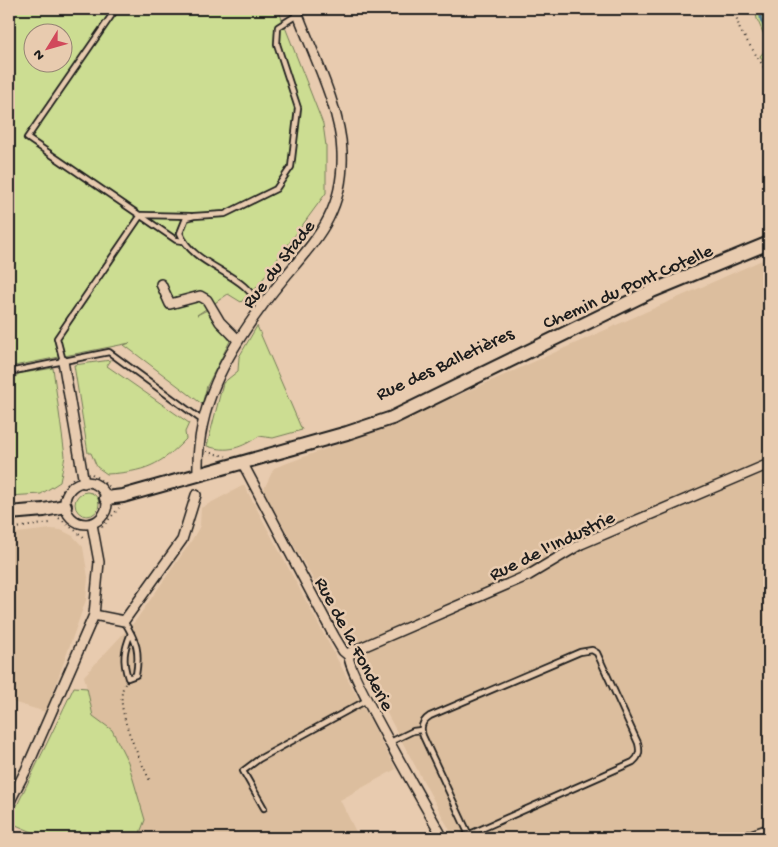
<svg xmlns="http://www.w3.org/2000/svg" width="778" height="847" viewBox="0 0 778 847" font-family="'Gochi Hand',sans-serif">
<rect width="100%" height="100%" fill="#e8cbaf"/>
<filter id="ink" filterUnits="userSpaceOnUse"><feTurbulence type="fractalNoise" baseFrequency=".02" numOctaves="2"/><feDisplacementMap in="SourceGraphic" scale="10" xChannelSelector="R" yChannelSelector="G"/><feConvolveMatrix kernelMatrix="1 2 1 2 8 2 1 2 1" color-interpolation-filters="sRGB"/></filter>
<g filter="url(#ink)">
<g fill="#dcbe9e">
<path d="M 769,257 L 769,838 L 454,838 L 341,628 L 263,491 L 274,468 L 403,420 Z"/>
<path d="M 244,485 L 396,769 L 340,800 L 359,838 L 123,838 L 84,676 L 136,620 L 190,543 L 200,526 L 201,508 Z"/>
<path d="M 51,529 L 61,530 L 73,536 L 83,547 L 88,577 L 86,600 L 46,712 L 9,701 L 9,534 Z"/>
</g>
<g fill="#ccdd92" stroke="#747c57" fill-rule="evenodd">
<path d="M 9,9 L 278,9 L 323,124 L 326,146 L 326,193 L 257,287 L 241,302 L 228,294 L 197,315 L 207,310 L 230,341 L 207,386 L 202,404 L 124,345 L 130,343 L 9,367 ZM 32,32 L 62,32 L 62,62 L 32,62 Z"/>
<path d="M 755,9 L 762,9 L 769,29 L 769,71 L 760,56 L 769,46 L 757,19 Z"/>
<path d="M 257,326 L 302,430 L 273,438 L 259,436 C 241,448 228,453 207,446 L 223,383 L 238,371 L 239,357 Z"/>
<path d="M 111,360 L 107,366 L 189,423 L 185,432 L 186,439 C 161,465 144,472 107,474 L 97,467 L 91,453 L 88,453 L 74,365 Z"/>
<path d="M 53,368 L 65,456 L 60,482 L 41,494 L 9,496 L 9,386 L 18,374 Z"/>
<circle cx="87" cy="504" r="12"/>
<path d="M 74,687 L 87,688 L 93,716 L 112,730 L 128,762 L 145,820 L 138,838 L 46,838 L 9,822 Z"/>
</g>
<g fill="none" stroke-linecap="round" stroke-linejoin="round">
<path stroke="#5b8095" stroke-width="2.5" d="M 760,9 L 761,20 L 769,36"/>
<defs>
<g id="lane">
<path d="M 116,9 L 27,138 L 176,240 L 183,241"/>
<path d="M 259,309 C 249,272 194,269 180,233 L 186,218 L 194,216 L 225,214 L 276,189 L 291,167 L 298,108 L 277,44 L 278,27 L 297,15"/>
<path d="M 63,361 L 57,338 L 141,215 L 190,216"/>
<path d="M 9,372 L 109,352 L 203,421"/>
<path d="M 124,621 C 137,642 140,651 136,675 L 128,678 C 122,660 124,650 131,633"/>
<path d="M 390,742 L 413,731 L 421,730"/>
<path d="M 264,808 L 243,771 L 259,759 L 367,700"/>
<path d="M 461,838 L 633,762 C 640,756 640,751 638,743 L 597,653 L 592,650 L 580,652 L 430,716 C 422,721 420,727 423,736 L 469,835"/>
</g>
<g id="street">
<path d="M 161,284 L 170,304 L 200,296 L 207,300 L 220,322 L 238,340"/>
<path d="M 63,361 L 84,483"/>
<path d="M 242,462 L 334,636 L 343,651 L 349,656"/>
<path d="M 198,474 C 196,407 226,354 265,302 C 303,250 345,224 342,152 C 341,109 311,50 296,9"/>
<circle cx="86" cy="503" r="21"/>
<path d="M 94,615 L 124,621 L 182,540 L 196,495"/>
<path d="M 349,656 L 351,652 L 529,575 L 581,544 L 769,464"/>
<path d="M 349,656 C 345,668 431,816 443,838"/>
<path d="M 9,803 L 26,770 L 94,615 L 99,562 L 92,524"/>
<path d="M 743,838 L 769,829"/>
</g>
<g id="secondary">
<path d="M 106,498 L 123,496 L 347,433 L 392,418 L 652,291 L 769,243"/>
<path d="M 9,513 L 44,510 L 65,506"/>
</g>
</defs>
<use href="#lane" stroke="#1c1c1c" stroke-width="8"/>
<use href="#street" stroke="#1c1c1c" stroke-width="12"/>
<use href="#secondary" stroke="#1c1c1c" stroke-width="16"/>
<g stroke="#1c1c1c" stroke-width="2" stroke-dasharray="1 4" stroke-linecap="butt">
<path d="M 734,9 L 740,30 L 769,75"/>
<path d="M 206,452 L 226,456"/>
<path d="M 92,474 L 110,487"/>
<path d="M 60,495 L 74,477"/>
<path d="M 59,518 L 85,538"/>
<path d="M 102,527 L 119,508"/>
<path d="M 9,529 L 50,523 L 50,520"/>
<path d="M 125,684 C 112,705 140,759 150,781"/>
</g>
<use href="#lane" stroke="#e8cbaf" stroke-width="4.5"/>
<use href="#street" stroke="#e8cbaf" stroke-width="9"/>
<use href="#secondary" stroke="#e8cbaf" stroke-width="12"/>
</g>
</g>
<g text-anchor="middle" stroke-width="5" stroke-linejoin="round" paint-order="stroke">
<g font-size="19" fill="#1c1c1c" stroke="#e8cbaf">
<text transform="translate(277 263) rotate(-52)" y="7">Rue du Stade</text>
<text transform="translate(627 285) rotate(-24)" y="7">Chemin du Pont Cotelle</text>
<text transform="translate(444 362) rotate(-25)" y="7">Rue des Balletières</text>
<text transform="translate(551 544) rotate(-26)" y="7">Rue de l'Industrie</text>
<text transform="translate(356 643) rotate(62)" y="7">Rue de la Fonderie</text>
</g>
</g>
<rect width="778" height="847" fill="none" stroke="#e8cbaf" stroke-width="30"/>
<rect x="15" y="15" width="748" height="817" fill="none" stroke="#1c1c1c" stroke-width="2" filter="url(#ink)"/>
<g transform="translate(48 48) rotate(233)"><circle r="24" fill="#e8cbaf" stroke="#968574"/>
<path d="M0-4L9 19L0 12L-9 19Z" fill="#d1495b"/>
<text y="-8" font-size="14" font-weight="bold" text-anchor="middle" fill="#1c1c1c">N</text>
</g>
</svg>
